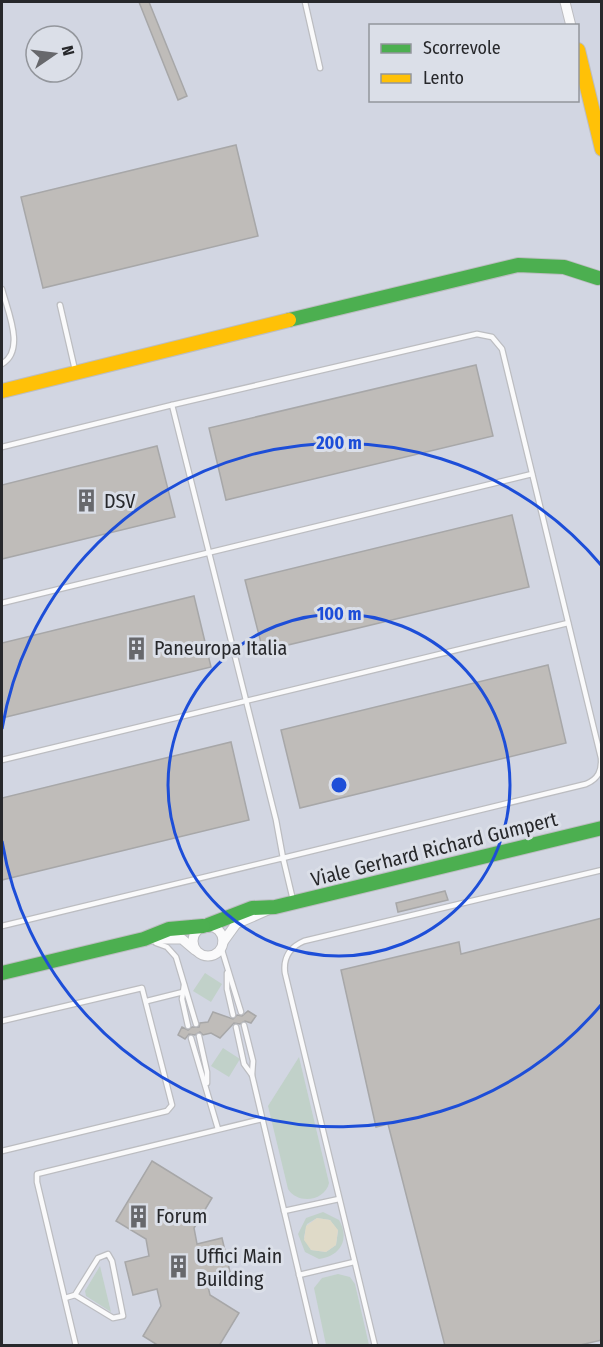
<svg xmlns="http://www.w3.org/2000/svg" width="603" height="1347" viewBox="0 0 603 1347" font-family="'Fira Sans Condensed',sans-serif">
<rect width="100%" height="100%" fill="#dee0e5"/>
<path fill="#d2d6e2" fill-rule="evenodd" d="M 2,2 L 601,2 L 601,1345 L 2,1345 ZM 370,26 L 578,26 L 578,100 L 370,100 ZM 36,36 L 72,36 L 72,72 L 36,72 Z"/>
<g fill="#c1d1c9" fill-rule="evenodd">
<path d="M 205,973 L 222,984 L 211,1002 L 193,991 Z"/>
<path d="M 223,1048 L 240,1059 L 229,1077 L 211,1066 Z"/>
<path d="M 299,1057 L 329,1183 C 325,1201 298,1205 288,1189 L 268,1106 Z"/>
<path d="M 323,1212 L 339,1220 C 350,1239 341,1256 319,1259 L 305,1252 L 298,1234 L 306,1218 ZM 317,1218 L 330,1220 L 338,1231 L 336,1245 L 326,1252 L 311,1250 L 304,1237 L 307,1224 Z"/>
<path d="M 100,1266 L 111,1312 L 86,1296 L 85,1291 Z"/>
<path d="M 338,1274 L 350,1277 L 355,1284 L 369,1345 L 326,1345 L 314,1288 L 322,1278 Z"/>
</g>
<path fill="#dfdac8" d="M 317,1218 L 330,1220 L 338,1230 L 336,1245 L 326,1252 L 311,1250 L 304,1240 L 306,1226 Z"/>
<g fill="#bfbcb9" stroke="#a7a7a8" stroke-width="1.5">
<path d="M 139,2 L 149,2 L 187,96 L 178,100 Z"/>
<path d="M 236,145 L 258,236 L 43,288 L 21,197 Z"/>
<path d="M 476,365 L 493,436 L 226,500 L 209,428 Z"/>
<path d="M 157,446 L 175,517 L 2,559 L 2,485 Z"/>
<path d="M 512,515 L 529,587 L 263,651 L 245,580 Z"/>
<path d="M 194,596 L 211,667 L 2,718 L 2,643 Z"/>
<path d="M 548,665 L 566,743 L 300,808 L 281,730 Z"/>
<path d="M 231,742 L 249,820 L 2,880 L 2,798 Z"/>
<path d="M 445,891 L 448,900 L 398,912 L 396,903 Z"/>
<path d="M 602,918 L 602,1340 L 576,1346 L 445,1346 L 388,1124 L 376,1127 L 341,970 L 459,942 L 461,954 Z"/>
<path d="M 248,1011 L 256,1016 L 251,1023 L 245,1021 L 240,1024 L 234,1023 L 220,1038 L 211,1033 L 203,1035 L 200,1032 L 195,1035 L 189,1034 L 185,1039 L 178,1035 L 182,1027 L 188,1030 L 192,1027 L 199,1027 L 200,1023 L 208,1022 L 213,1012 L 233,1019 L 237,1015 L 242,1016 Z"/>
<path d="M 152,1161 L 212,1198 L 194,1228 L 197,1244 L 222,1238 L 230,1272 L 206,1278 L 210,1295 L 239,1313 L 219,1346 L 159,1346 L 143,1336 L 161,1306 L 157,1289 L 133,1295 L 125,1262 L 149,1256 L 146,1239 L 116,1221 Z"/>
</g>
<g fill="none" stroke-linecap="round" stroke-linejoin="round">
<defs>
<g id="lane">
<path d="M 305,2 L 320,68"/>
<path d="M 2,289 C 7,310 26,350 2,364"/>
<path d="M 60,305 L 75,370"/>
<path d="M 477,334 L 492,337 L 502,349 L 601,758 C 602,771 598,779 586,784 L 283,858 L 276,820 L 172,405 Z"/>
<path d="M 2,447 L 172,405"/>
<path d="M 2,603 L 532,474"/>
<path d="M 2,760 L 568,623"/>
<path d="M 2,926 L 283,858 L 293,900"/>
<path d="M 156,943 L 167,947 L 176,957 L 196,1024"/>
<path d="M 221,947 L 241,1012"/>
<path d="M 227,973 L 227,989 L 233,1015"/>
<path d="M 184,985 L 182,999 L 188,1026"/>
<path d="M 147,1001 L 183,992"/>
<path d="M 2,1021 L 142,988 L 172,1105 L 167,1111 L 2,1151"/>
<path d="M 244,1025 L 253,1061 L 252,1075"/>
<path d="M 236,1027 L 244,1064 L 252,1075 L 316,1346"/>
<path d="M 199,1036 L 207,1072 L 207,1083"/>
<path d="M 191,1038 L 218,1129"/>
<path d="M 284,1211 L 339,1199"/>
<path d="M 299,1275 L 354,1262"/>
<path d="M 65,1298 L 75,1295 L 98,1258 L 108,1254 L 112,1261 L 123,1316 L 113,1318 L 75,1295"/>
<path d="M 76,1346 L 37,1182 L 37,1174 L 262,1119"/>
<path d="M 375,1346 L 285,973 C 283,958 290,947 304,941 L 602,870"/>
</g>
<g id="street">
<path d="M 565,2 L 571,26"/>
<circle cx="208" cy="941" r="15"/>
<path d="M 153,939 L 182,939 L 195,950"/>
<path d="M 223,942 L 236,924 L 268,910"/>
</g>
<g id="fast">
<path d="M 289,320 L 518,265 L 564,267 L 598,278"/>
<path d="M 208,925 L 252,908 L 275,907 L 602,828"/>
<path d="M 2,973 L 144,939 L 169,929 L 203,926"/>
</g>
<g id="slow">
<path d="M 578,50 L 602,149"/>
<path d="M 2,391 L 289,320"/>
</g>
</defs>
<use href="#lane" stroke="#bcbdc1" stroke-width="7"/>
<use href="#street" stroke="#bcbdc1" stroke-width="11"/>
<use href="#fast" stroke="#bcbdc1" stroke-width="16"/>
<use href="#slow" stroke="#bcbdc1" stroke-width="16"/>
<use href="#lane" stroke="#fafafb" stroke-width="4.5"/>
<use href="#street" stroke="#fafafb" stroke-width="9"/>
<use href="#fast" stroke="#4caf50" stroke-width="14"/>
<use href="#slow" stroke="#ffc107" stroke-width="14"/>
</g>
<g fill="none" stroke="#1d4ed8" stroke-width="3">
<circle cx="339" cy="785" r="171"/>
<path d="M601 1005A342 342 0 0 1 2 841M2 729A342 342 0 0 1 601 565"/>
</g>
<defs>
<symbol id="building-bare" viewBox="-9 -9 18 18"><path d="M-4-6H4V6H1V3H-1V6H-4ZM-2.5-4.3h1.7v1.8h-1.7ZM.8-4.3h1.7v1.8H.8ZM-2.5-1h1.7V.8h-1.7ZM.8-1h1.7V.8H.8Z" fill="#67686c" stroke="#dbdfe8" stroke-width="2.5" paint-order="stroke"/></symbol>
</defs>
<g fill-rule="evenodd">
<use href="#building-bare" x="70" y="484" width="33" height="33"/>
<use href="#building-bare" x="120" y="632" width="33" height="33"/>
<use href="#building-bare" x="122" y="1200" width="33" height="33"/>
<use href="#building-bare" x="162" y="1250" width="33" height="33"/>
</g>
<g text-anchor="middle" stroke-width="6" stroke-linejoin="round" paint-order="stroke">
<g font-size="20" fill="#27282b" stroke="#dbdfe8" text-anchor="start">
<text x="104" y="508">DSV</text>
<text x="154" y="655">Paneuropa Italia</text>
<text x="156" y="1223">Forum</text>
<text x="196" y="1263">Uffici Main<tspan x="196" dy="23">Building</tspan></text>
</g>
<g font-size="20" fill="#27282b" stroke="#dbdfe8">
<text transform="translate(434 849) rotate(-14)" y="7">Viale Gerhard Richard Gumpert</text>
</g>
</g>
<circle cx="339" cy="785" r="9" fill="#1d4ed8" stroke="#dbdfe8" stroke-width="3"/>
<g font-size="18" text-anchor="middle" font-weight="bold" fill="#1d4ed8" stroke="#dbdfe8" stroke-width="6" stroke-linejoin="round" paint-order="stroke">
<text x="339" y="449">200 m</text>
<text x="339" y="620">100 m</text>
</g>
<rect width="603" height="1347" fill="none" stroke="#27282b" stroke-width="6"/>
<rect x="369" y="24" width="210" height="78" fill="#dbdfe8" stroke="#93969c" stroke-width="1.5"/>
<rect x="381" y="44" width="30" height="9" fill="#4caf50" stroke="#93969c" stroke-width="1.5"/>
<text x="423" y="54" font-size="18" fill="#27282b">Scorrevole</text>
<rect x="381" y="74" width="30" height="9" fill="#ffc107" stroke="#93969c" stroke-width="1.5"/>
<text x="423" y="84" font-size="18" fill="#27282b">Lento</text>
<g transform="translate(54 54) rotate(76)"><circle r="28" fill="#dbdfe8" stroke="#93969c" stroke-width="1.5"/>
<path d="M0-4.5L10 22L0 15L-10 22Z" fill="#67686c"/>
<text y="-9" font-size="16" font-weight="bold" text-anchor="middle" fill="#27282b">N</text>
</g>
</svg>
